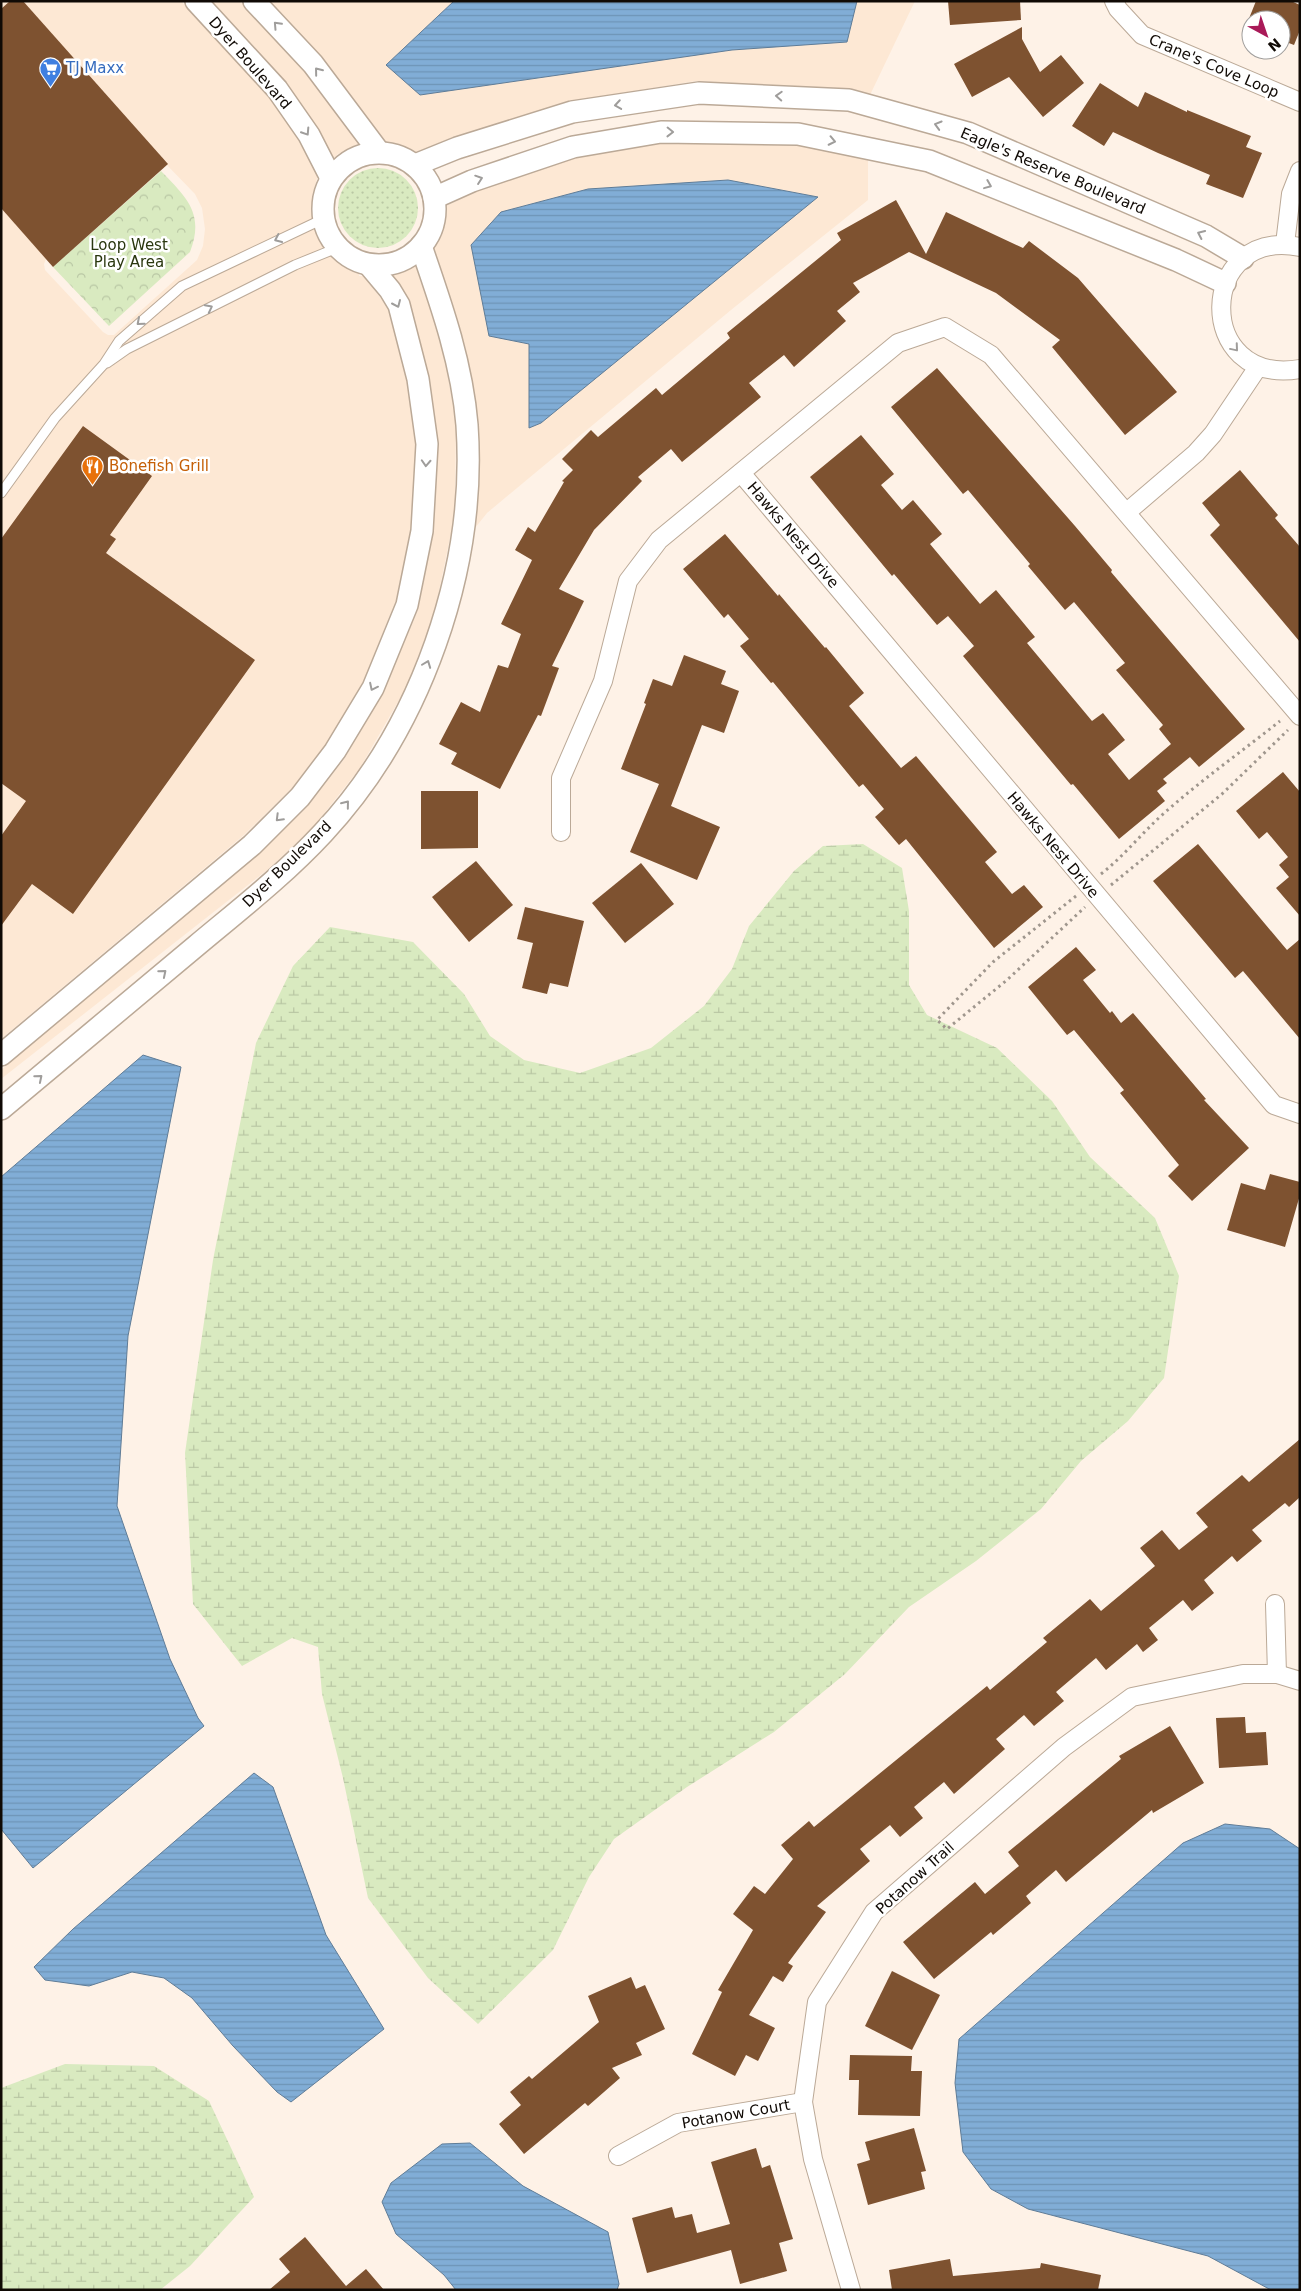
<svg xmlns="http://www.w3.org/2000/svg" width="1301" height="2291" viewBox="0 0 1301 2291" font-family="'DejaVu Sans',sans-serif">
<defs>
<pattern id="grass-dots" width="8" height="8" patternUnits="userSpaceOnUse" patternTransform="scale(1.25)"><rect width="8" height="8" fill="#d9eac0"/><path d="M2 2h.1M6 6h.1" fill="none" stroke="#b9c7a4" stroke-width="1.8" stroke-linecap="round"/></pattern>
<pattern id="wetland-marsh" width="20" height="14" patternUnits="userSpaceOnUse" patternTransform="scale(1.25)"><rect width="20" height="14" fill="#d9eac0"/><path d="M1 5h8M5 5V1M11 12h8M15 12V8" fill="none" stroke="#b9c7a4"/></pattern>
<pattern id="park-crowns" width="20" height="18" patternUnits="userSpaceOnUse" patternTransform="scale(1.25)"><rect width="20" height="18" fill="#d9eac0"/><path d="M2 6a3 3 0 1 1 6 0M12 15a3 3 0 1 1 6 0" fill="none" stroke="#b9c7a4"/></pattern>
<pattern id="water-rules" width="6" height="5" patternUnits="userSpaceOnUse" patternTransform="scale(1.25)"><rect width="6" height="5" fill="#81add6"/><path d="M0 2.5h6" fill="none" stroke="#6e94b6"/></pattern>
</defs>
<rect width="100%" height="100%" fill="#fef2e7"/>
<g fill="#fde8d4" fill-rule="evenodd">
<path d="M 1,1 L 181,1 L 269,96 L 299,140 L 318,175 L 312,196 L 312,218 L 328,252 L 346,267 L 359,273 L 359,276 L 364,276 L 388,308 L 407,380 L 416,443 L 411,528 L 396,600 L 363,682 L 326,744 L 291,789 L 244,835 L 1,1039 ZM 163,161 L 195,194 L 202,208 L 205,229 L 203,246 L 197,260 L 114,335 L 108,335 L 103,332 L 45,270 L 44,264 L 46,259 Z"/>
<path d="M 210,1 L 240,1 L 305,71 L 360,143 L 338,154 L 333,159 L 318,129 L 285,82 Z"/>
<path d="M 268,1 L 454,1 L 386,65 L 732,50 L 847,42 L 857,1 L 915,1 L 870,95 L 848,89 L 696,81 L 568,102 L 453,137 L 415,153 L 399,144 L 385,142 L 320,56 Z"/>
<path d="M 663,143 L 798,145 L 868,160 L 868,200 L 731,310 L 487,513 L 475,528 L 477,424 L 466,349 L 434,249 L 441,236 L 446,219 L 446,206 L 477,191 L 576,158 ZM 728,180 L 817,197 L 529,428 L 529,344 L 588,189 Z"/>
<path d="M 417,265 L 444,353 L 456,424 L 455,514 L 434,615 L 406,688 L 360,768 L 315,825 L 271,867 L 1,1079 L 1,1070 L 259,853 L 308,806 L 345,758 L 383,693 L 418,610 L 433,534 L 438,446 L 429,379 L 409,303 L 391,276 Z"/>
</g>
<circle fill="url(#grass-dots)" cx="378" cy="208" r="40"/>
<g fill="url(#wetland-marsh)">
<path d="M 863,844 L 902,868 L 909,911 L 909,985 L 927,1015 L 997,1048 L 1052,1101 L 1090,1157 L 1155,1218 L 1179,1276 L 1164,1378 L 1128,1421 L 1081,1461 L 1041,1509 L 976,1561 L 909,1607 L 845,1674 L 774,1732 L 687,1787 L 614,1839 L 589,1877 L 553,1950 L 478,2024 L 428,1978 L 368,1898 L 343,1778 L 322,1694 L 318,1647 L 292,1638 L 242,1666 L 193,1604 L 185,1453 L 213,1260 L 256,1043 L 293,966 L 330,927 L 413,942 L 464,994 L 490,1036 L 524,1060 L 580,1073 L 651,1048 L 704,1006 L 732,969 L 749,926 L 794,871 L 823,846 Z"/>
<path d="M 65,2064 L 154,2066 L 209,2101 L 254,2197 L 190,2266 L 160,2290 L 1,2290 L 1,2088 Z"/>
</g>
<path fill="url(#park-crowns)" d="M 161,171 C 186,197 205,213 190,252 L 109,326 L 53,267 Z"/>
<g fill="url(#water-rules)" stroke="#5f7c97">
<path d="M 454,1 L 857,1 L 847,42 L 732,50 L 420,95 L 386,65 Z"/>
<path d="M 728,180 L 818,197 L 541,423 L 529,428 L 529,344 L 489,336 L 471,245 L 501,212 L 588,189 Z"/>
<path d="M 143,1055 L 181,1067 L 128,1336 L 117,1506 L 170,1659 L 198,1718 L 204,1726 L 33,1868 L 1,1829 L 1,1177 Z"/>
<path d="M 254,1773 L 273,1787 L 326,1935 L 384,2029 L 291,2102 L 277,2092 L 233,2046 L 192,1998 L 164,1978 L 132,1972 L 89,1986 L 45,1980 L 34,1967 L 73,1929 Z"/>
<path d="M 1225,1824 L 1270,1829 L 1300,1849 L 1300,2290 L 1271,2290 L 1208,2256 L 1028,2209 L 991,2189 L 963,2152 L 955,2083 L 959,2039 L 1183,1843 Z"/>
<path d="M 470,2143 L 523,2186 L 608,2232 L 619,2284 L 617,2290 L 456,2290 L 444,2275 L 396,2234 L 382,2202 L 391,2183 L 442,2144 Z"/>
</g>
<g fill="#7e5230">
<path d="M 10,1 L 23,1 L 168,164 L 53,267 L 1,208 L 1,9 Z"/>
<path d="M 948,1 L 1020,1 L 1021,20 L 950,25 Z"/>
<path d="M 1256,1 L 1291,1 L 1300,5 L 1300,30 L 1294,45 L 1281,40 L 1281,20 L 1251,20 L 1251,28 L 1246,26 Z"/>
<path d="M 1022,27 L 1022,39 L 1040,72 L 1061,55 L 1084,83 L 1043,117 L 1009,77 L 972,97 L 954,64 Z"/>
<path d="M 1100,83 L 1138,107 L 1145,92 L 1187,112 L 1187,110 L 1251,136 L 1246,147 L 1262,153 L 1243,198 L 1206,184 L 1210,175 L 1158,153 L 1113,132 L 1104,146 L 1072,126 Z"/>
<path d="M 896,200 L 926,254 L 946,212 L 1023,248 L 1029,241 L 1078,278 L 1177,392 L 1125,435 L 1052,347 L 1060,340 L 996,293 L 909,252 L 853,283 L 860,292 L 837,311 L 846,321 L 794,367 L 784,355 L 749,383 L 761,397 L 682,462 L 671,449 L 638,477 L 642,481 L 594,530 L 559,589 L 584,601 L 552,666 L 559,668 L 541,716 L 538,715 L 500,789 L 451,764 L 457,753 L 439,744 L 461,702 L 480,712 L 498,665 L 508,668 L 521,634 L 501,624 L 532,560 L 515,550 L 528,527 L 535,532 L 564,482 L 562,481 L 573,470 L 562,459 L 591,430 L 598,437 L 656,388 L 662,395 L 730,338 L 727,333 L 841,240 L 837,233 Z"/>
<path d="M 937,368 L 1075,526 L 1112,570 L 1111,572 L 1245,729 L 1199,767 L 1190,757 L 1163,779 L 1167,783 L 1157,791 L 1165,801 L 1119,839 L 1073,784 L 1071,785 L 963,656 L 974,646 L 948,616 L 937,625 L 894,574 L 892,576 L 810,477 L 861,435 L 894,474 L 881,485 L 902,510 L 913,500 L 942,534 L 930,544 L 980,604 L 996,590 L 1035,637 L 1027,643 L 1092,721 L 1103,713 L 1125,740 L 1108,754 L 1129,780 L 1171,744 L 1159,729 L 1163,725 L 1116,670 L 1125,663 L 1074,602 L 1065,610 L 1028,566 L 1030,564 L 968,490 L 963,494 L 891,407 Z"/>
<path d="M 83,426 L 152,476 L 110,535 L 116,539 L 106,553 L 255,660 L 73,914 L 32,884 L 1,926 L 1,836 L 26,801 L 1,783 L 1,539 Z"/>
<path d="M 1240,470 L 1278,515 L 1275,518 L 1300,547 L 1300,642 L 1210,535 L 1220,525 L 1202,503 Z"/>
<path d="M 725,534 L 778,596 L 779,594 L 825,648 L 826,647 L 864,693 L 849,706 L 901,768 L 916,756 L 997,852 L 985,862 L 1012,894 L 1024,885 L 1043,907 L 994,948 L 906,839 L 899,845 L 875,817 L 884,809 L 863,784 L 859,787 L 773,682 L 771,683 L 740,646 L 749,639 L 728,614 L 724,618 L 683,569 Z"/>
<path d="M 684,655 L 726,671 L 721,684 L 739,691 L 724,733 L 702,725 L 671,806 L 720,827 L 697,880 L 630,852 L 659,784 L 621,769 L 646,704 L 644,703 L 653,679 L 672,686 Z"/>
<path d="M 1283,772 L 1300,792 L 1300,916 L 1276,888 L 1289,877 L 1279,865 L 1288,857 L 1267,832 L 1259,839 L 1236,811 Z"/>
<path d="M 421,791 L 478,791 L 478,848 L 421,849 Z"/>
<path d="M 1198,844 L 1287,950 L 1300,939 L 1300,1039 L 1243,971 L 1235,978 L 1153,881 Z"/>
<path d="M 476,861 L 513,905 L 469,942 L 432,897 Z"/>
<path d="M 641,863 L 674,904 L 625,943 L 592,903 Z"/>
<path d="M 525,907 L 584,921 L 568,987 L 550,983 L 547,994 L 522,988 L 533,943 L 517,939 Z"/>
<path d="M 1076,947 L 1096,970 L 1083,980 L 1110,1013 L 1112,1011 L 1121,1023 L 1133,1013 L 1206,1099 L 1204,1100 L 1249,1148 L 1192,1201 L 1168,1176 L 1179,1165 L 1120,1093 L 1124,1090 L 1074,1030 L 1067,1035 L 1028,987 Z"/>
<path d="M 1270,1174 L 1300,1182 L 1300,1195 L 1285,1247 L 1227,1230 L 1241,1183 L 1265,1190 Z"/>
<path d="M 1300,1439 L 1300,1497 L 1289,1507 L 1285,1503 L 1252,1530 L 1262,1541 L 1237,1562 L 1232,1556 L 1204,1580 L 1214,1593 L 1192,1611 L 1183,1600 L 1149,1628 L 1158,1640 L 1143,1652 L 1137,1644 L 1106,1670 L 1096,1658 L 1056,1692 L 1064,1701 L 1034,1726 L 1024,1715 L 996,1739 L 1005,1749 L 954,1794 L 944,1782 L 914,1807 L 923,1818 L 900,1837 L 890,1825 L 860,1849 L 870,1861 L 817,1906 L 826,1912 L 788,1963 L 793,1966 L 783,1982 L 773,1976 L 749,2015 L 775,2028 L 758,2061 L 746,2055 L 735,2076 L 692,2054 L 722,1992 L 718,1990 L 753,1930 L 733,1914 L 754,1886 L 765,1894 L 793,1859 L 781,1845 L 809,1821 L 814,1827 L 987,1686 L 990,1690 L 1047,1642 L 1043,1638 L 1090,1599 L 1101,1611 L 1155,1566 L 1140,1548 L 1162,1530 L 1179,1550 L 1208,1527 L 1196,1513 L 1242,1475 L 1249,1482 Z"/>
<path d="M 1245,1717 L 1246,1733 L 1266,1732 L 1268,1765 L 1219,1768 L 1216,1718 Z"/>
<path d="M 1170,1726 L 1204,1783 L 1153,1813 L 1152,1810 L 1066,1882 L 1056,1870 L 1026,1896 L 1031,1903 L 993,1935 L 991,1932 L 934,1979 L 903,1942 L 975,1882 L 985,1894 L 1019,1866 L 1008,1852 L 1121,1759 L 1119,1756 Z"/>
<path d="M 892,1971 L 940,1995 L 912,2050 L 865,2026 Z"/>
<path d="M 631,1977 L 636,1989 L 645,1985 L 665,2029 L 636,2043 L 642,2055 L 612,2068 L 620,2078 L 588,2106 L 585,2103 L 524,2154 L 499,2124 L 521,2105 L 510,2092 L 529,2076 L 532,2079 L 599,2022 L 588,1996 Z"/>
<path d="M 850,2055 L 912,2056 L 911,2071 L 922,2071 L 920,2116 L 858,2115 L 859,2080 L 849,2080 Z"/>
<path d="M 914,2128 L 926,2171 L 921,2172 L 925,2189 L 868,2205 L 857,2164 L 870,2160 L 865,2142 Z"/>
<path d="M 756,2148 L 762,2168 L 770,2165 L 793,2239 L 779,2243 L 787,2271 L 740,2284 L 731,2250 L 647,2273 L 632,2218 L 672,2207 L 675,2218 L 692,2214 L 697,2233 L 730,2224 L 711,2162 Z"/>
<path d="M 305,2237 L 346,2286 L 366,2269 L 384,2290 L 269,2290 L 290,2272 L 279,2259 Z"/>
<path d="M 950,2259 L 953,2276 L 1040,2268 L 1041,2263 L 1101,2275 L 1098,2290 L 892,2290 L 889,2270 Z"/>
</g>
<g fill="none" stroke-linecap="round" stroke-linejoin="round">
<defs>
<g id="service">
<path d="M 107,363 L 127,349 L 295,265 L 337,248"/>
<path d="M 1,493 L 55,418 L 104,364 L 119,341 L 182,286 L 323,219"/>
</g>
<g id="minor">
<path d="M 1114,1 L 1118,9 L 1142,35 L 1300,102"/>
<path d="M 1285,244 L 1291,194 L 1300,171"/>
<path d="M 1300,247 C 1197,226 1193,387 1300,369"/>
<path d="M 741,473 L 1274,1105 L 1300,1114"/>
<path d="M 1127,512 L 1196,453 L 1213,434 L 1258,367"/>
<path d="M 561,832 L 561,778 L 603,681 L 628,581 L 659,540 L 898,343 L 945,327 L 991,355 L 1300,716"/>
<path d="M 1275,1604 L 1277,1674"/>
<path d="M 618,2156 L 678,2123 L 803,2102"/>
<path d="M 851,2290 L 813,2159 L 803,2102 L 817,2002 L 874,1912 L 1064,1747 L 1132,1697 L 1243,1674 L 1277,1674 L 1300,1681"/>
</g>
<g id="tertiary">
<path d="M 196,1 L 277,89 L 309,135 L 331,178"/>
<path d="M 254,1 L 313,64 L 379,152"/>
<circle cx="379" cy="209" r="56"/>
<path d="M 415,165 L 457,148 L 572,112 L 699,93 L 849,100 L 968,133 L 1206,236 L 1243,258"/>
<path d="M 434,198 L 472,181 L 573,147 L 661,132 L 798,134 L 929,161 L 1176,260 L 1225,283"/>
<path d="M 1,1055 L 252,845 L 300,797 L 335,751 L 373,688 L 407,605 L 422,531 L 427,444 L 418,379 L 399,305 L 390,290 L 369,265"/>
<path d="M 1,1109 C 66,1055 131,1000 196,946 C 239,910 284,875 323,833 C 421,728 477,569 467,425 C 462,363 441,304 421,246"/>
</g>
</defs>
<use href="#service" stroke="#bba997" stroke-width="11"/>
<use href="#minor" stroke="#bba997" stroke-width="20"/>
<use href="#tertiary" stroke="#bba997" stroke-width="24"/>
<g stroke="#9f968d" stroke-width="3" stroke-dasharray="2.5 4" stroke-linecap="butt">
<path d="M 1101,874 C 1124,856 1141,834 1162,815 C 1200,781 1241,752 1280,721"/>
<path d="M 1111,885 L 1222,794 L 1288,730"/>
<path d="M 1076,896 L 993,962 L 937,1020 L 947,1029 L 1007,980 L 1085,907"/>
</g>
<use href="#service" stroke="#fff" stroke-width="9"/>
<use href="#minor" stroke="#fff" stroke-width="18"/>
<use href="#tertiary" stroke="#fff" stroke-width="21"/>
</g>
<defs><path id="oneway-chevron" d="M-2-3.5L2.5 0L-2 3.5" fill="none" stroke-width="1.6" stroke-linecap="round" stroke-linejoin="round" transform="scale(1.25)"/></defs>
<g stroke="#9f9d9b">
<use href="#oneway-chevron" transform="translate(277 25) rotate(-133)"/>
<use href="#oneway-chevron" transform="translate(318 71) rotate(-129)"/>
<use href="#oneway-chevron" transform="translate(779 96) rotate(-177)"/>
<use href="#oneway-chevron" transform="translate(618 105) rotate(171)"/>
<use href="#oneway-chevron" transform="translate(938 125) rotate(-164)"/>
<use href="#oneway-chevron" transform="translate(306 132) rotate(57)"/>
<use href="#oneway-chevron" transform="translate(670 132) rotate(1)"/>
<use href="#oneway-chevron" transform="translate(832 141) rotate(12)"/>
<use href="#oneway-chevron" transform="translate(479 179) rotate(-19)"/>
<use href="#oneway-chevron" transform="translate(988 185) rotate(22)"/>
<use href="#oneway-chevron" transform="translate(1201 234) rotate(-155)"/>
<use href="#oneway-chevron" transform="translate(278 239) rotate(155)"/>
<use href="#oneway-chevron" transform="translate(397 304) rotate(66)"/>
<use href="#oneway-chevron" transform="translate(209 308) rotate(-27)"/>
<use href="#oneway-chevron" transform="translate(140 322) rotate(139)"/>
<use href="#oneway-chevron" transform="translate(1235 348) rotate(50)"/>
<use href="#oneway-chevron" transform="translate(426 463) rotate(93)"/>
<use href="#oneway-chevron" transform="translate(427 664) rotate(-69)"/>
<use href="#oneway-chevron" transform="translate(373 687) rotate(116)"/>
<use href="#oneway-chevron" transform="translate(346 804) rotate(-51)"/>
<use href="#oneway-chevron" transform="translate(279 818) rotate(135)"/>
<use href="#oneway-chevron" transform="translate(163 973) rotate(-40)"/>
<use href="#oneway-chevron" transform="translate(39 1078) rotate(-40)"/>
</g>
<defs>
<symbol id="supermarket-pin" viewBox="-11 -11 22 30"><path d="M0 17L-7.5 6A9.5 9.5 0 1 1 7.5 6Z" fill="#3f7fe0" stroke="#fff"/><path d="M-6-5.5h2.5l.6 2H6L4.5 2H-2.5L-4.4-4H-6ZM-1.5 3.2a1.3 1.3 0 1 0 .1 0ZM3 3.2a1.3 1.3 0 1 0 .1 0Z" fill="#fff"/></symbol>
<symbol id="restaurant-pin" viewBox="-11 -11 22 30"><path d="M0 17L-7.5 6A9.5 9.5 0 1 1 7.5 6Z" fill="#e8710a" stroke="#fff"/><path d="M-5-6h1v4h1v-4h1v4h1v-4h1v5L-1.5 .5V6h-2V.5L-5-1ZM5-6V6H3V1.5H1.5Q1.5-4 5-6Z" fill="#fff"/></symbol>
</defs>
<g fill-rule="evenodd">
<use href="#supermarket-pin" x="38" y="56" width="25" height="34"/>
<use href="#restaurant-pin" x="80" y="454" width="25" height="34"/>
</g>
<g text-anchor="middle" stroke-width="5" stroke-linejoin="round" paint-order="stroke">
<g font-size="15" fill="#100a05" stroke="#fff">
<text transform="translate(250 63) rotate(49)" y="5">Dyer Boulevard</text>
<text transform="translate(1214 66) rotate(23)" y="5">Crane's Cove Loop</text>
<text transform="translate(1053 171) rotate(23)" y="5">Eagle's Reserve Boulevard</text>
<text transform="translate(793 535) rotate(50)" y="5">Hawks Nest Drive</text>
<text transform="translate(1053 845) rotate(50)" y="5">Hawks Nest Drive</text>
<text transform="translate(287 864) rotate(-44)" y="5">Dyer Boulevard</text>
<text transform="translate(915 1878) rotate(-42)" y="5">Potanow Trail</text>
<text transform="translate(736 2114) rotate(-10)" y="5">Potanow Court</text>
</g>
<g font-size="15" fill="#366cbe" stroke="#fff" text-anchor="start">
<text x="66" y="73">TJ Maxx</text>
</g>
<g font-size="15" fill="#2a370f" stroke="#fff">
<text x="129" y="250">Loop West<tspan x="129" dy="17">Play Area</tspan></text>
</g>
<g font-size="15" fill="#c56008" stroke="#fff" text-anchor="start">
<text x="109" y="471">Bonefish Grill</text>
</g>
</g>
<rect width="1301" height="2291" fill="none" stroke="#100a05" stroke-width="5"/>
<g transform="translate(1266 35) rotate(140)"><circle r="24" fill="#ffffff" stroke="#9f9d9b"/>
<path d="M0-4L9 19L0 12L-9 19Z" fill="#a91a58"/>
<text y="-8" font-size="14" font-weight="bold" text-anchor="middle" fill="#100a05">N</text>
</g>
</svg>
